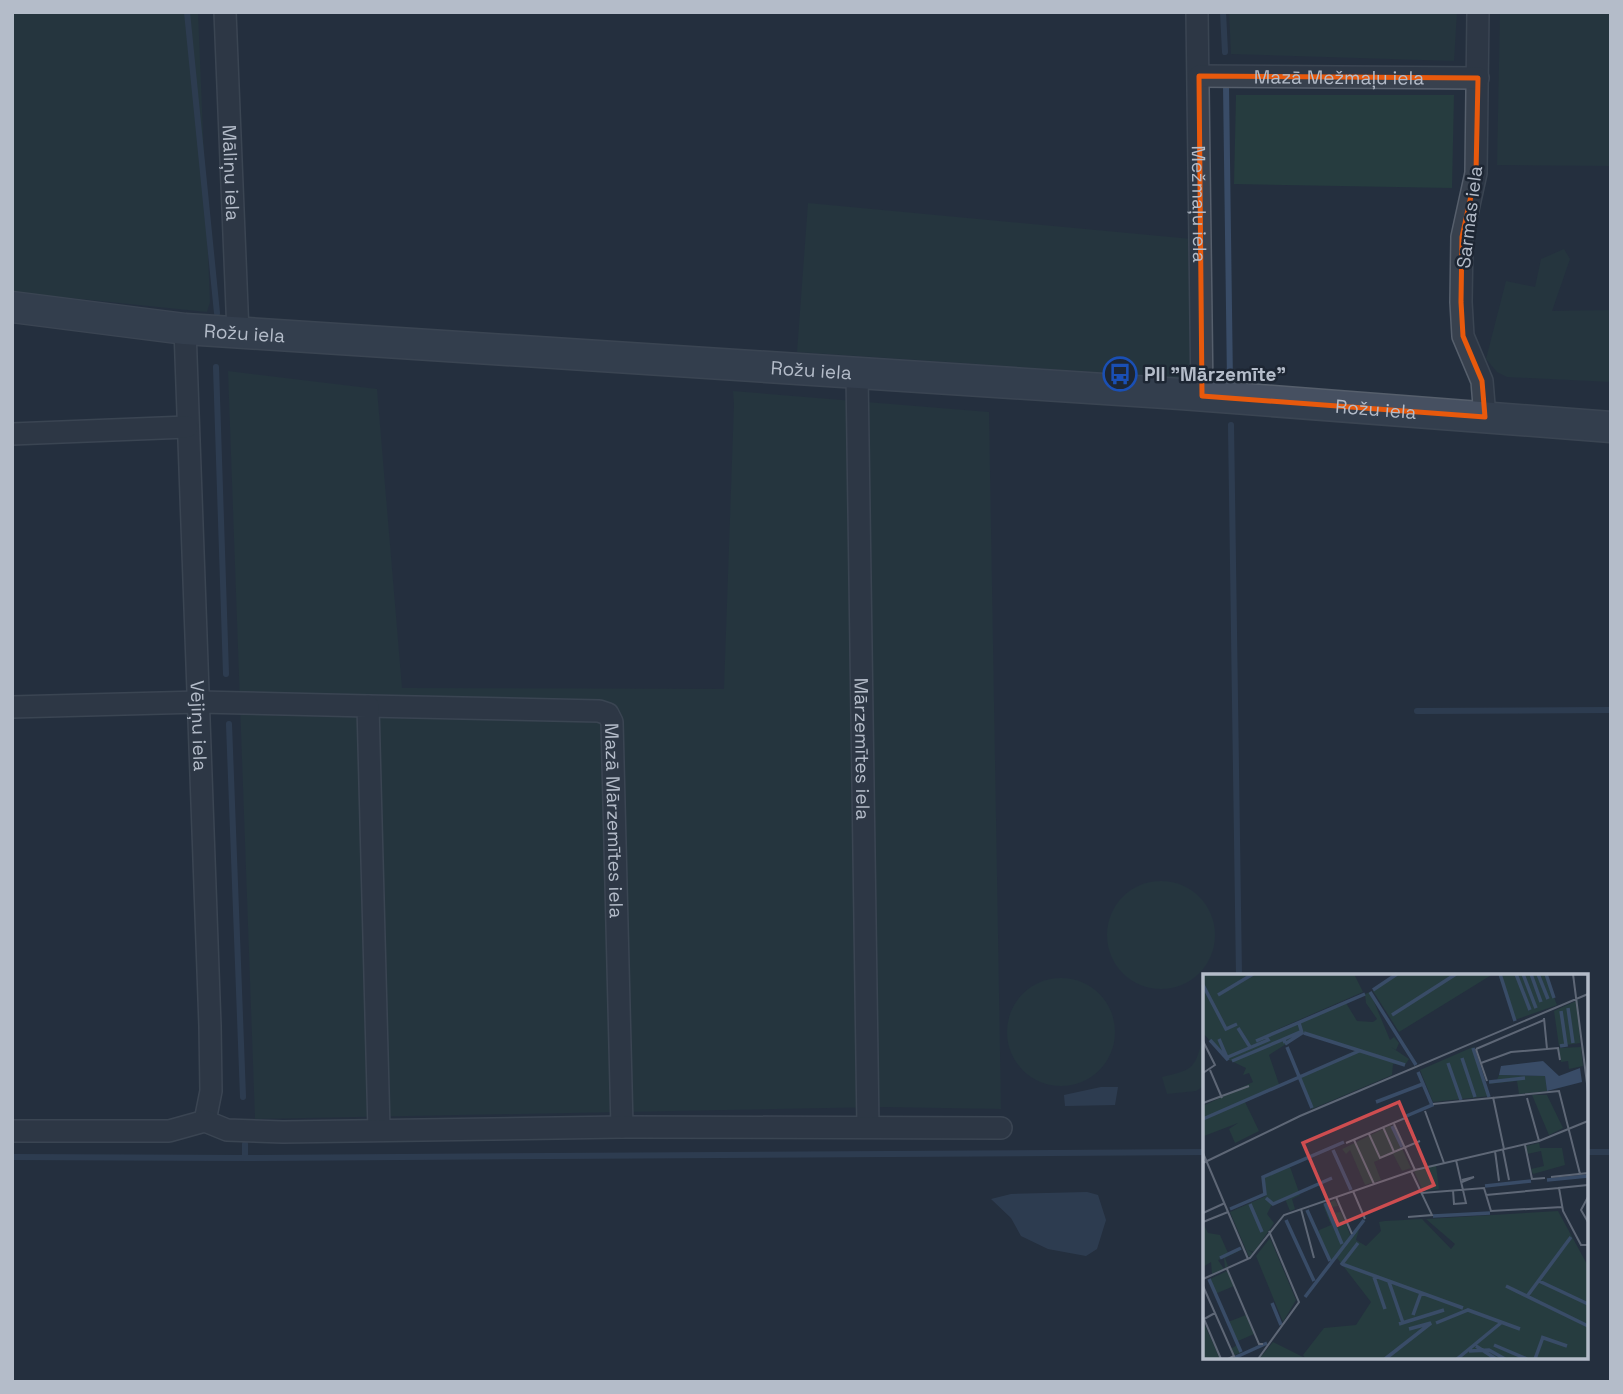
<svg xmlns="http://www.w3.org/2000/svg" width="1623" height="1394" viewBox="0 0 1623 1394" font-family="'Space Grotesk',sans-serif">
<rect width="100%" height="100%" fill="#242f3e"/>
<g fill="#263c3f">
<path d="M 12,12 L 198,12 L 210,302 L 207,312 L 12,292 Z"/>
<path d="M 1229,12 L 1457,12 L 1454,61 L 1231,54 Z"/>
<path d="M 1500,12 L 1611,12 L 1611,166 L 1497,165 Z"/>
<path d="M 1236,95 L 1454,95 L 1452,188 L 1234,184 Z"/>
<path d="M 808,203 L 1192,239 L 1196,362 L 1185,378 L 797,352 Z"/>
<path d="M 1564,249 L 1570,259 L 1552,311 L 1611,310 L 1611,382 L 1507,377 L 1497,372 L 1486,359 L 1506,281 L 1535,287 L 1541,259 Z"/>
<path d="M 228,371 L 377,389 L 402,688 L 724,689 L 734,404 L 733,391 L 989,412 L 1001,1109 L 882,1107 L 255,1119 Z"/>
<circle cx="1161" cy="935" r="54"/>
<circle cx="1061" cy="1032" r="54"/>
<path d="M 1202,1040 L 1205,1040 L 1205,1085 L 1196,1091 L 1167,1094 L 1162,1077 C 1191,1070 1195,1070 1202,1040 Z"/>
</g>
<g fill="#394c67">
<path d="M 1101,1087 L 1118,1087 L 1115,1105 L 1065,1106 L 1064,1095 Z"/>
<path d="M 1087,1192 L 1098,1195 L 1106,1220 L 1097,1249 L 1086,1256 L 1048,1249 L 1021,1236 L 1011,1218 L 991,1199 L 1011,1194 Z"/>
</g>
<g fill="none" stroke-linecap="round" stroke-linejoin="round">
<g stroke="#394c67" stroke-width="6">
<path d="M 187,12 L 217,313"/>
<path d="M 1223,12 L 1225,52"/>
<path d="M 1226,85 L 1230,383"/>
<path d="M 216,367 L 226,674"/>
<path d="M 1231,425 L 1239,976"/>
<path d="M 1417,711 L 1611,710"/>
<path d="M 229,724 L 243,1097"/>
<path d="M 245,1144 L 245,1158"/>
<path d="M 1586,1152 L 1611,1152"/>
<path d="M 12,1157 L 245,1158 L 1205,1152"/>
</g>
<defs>
<g id="street">
<path id="s1" d="M 225,12 L 238,333"/>
<path id="s2" d="M 1197,12 L 1202,396"/>
<path d="M 1478,12 L 1476,173 L 1462,237 L 1461,302 L 1463,336 L 1482,381 L 1485,417"/>
<path id="s3" d="M 1199,76 L 1478,78"/>
<path id="s4" d="M 185,329 L 210,1026 L 211,1091 L 205,1121"/>
<path id="s5" d="M 857,373 L 868,1127"/>
<path d="M 12,434 L 187,427"/>
<path id="s6" d="M 368,706 L 599,711 L 608,714 L 612,722 L 622,1127"/>
<path d="M 12,707 L 199,702 L 368,706 L 379,1130"/>
<path d="M 12,1131 L 169,1131 L 205,1121 L 227,1130 L 283,1132 L 622,1127 L 1001,1128"/>
</g>
<g id="secondary">
<path id="s7" d="M 12,307 L 185,329 L 1181,394 L 1611,427"/>
</g>
</defs>
<use href="#street" stroke="#565f6c" stroke-width="24"/>
<use href="#secondary" stroke="#565f6c" stroke-width="33"/>
<use href="#street" stroke="#38414e" stroke-width="21"/>
<use href="#secondary" stroke="#465061" stroke-width="30"/>
</g>
<path d="M0 0H1623V1394H0ZM 1199,76 L 1478,78 L 1476,173 L 1462,237 L 1461,302 L 1463,336 L 1482,381 L 1485,417 L 1202,396 Z" fill="#242f3e" fill-opacity=".55" fill-rule="evenodd"/>
<path fill="none" stroke="#e8590c" stroke-width="5" stroke-linejoin="round" d="M 1199,76 L 1478,78 L 1476,173 L 1462,237 L 1461,302 L 1463,336 L 1482,381 L 1485,417 L 1202,396 Z"/>
<defs>
<symbol id="bus-ring" viewBox="-11 -11 22 22"><circle r="9.5" fill="#1d2633" stroke="#1a4fb4" stroke-width="1.5"/><path d="M-5-6H5V4H4V6H2V4H-2V6H-4V4H-5ZM-3.5-4V0h7V-4ZM-3.5 1.2v1.5H-2V1.2ZM2 1.2v1.5H3.5V1.2Z" fill="#1a4fb4"/></symbol>
</defs>
<g fill-rule="evenodd">
<use href="#bus-ring" x="1101" y="355" width="38" height="38"/>
</g>
<g text-anchor="middle" stroke-width="5" stroke-linejoin="round" paint-order="stroke">
<g font-size="19" fill="#b4bcc9" stroke="#1d2633">
<text dy="7" stroke="none"><textPath href="#s3" startOffset="140">Mazā Mežmaļu iela</textPath></text>
<text dy="7" stroke="none"><textPath href="#s1" startOffset="161">Māliņu iela</textPath></text>
<text dy="7" stroke="none"><textPath href="#s2" startOffset="192">Mežmaļu iela</textPath></text>
<text transform="translate(1469 217) rotate(-83)" y="7">Sarmas iela</text>
<text dy="7" stroke="none"><textPath href="#s7" startOffset="234">Rožu iela</textPath></text>
<text dy="7" stroke="none"><textPath href="#s7" startOffset="802">Rožu iela</textPath></text>
<text dy="7" stroke="none"><textPath href="#s7" startOffset="1368">Rožu iela</textPath></text>
<text dy="7" stroke="none"><textPath href="#s4" startOffset="397">Vējiņu iela</textPath></text>
<text dy="7" stroke="none"><textPath href="#s5" startOffset="376">Mārzemītes iela</textPath></text>
<text dy="7" stroke="none"><textPath href="#s6" startOffset="348">Mazā Mārzemītes iela</textPath></text>
</g>
<g font-size="19" font-weight="bold" fill="#b4bcc9" stroke="#1d2633" text-anchor="start">
<text x="1144" y="381">PII "Mārzemīte"</text>
</g>
</g>
<g transform="translate(1203 974)">
<rect width="385" height="385" fill="#242f3e"/>
<path d="M 0,0 L 151,0 L 160,18 L 66,59 L 143,29 L 154,47 L 170,48 L 174,45 L 163,29 L 162,20 L 167,18 L 187,66 L 191,63 L 196,69 L 193,76 L 188,73 L 206,85 L 202,91 L 190,90 L 189,101 L 109,135 L 97,102 L 154,76 L 102,58 L 66,81 L 77,113 L 42,128 L 56,157 L 32,169 L 26,155 L 35,149 L 1,162 L 0,132 L 50,108 L 46,99 L 40,101 L 43,94 L 22,84 L 0,59 ZM 194,0 L 290,0 L 196,58 L 170,17 ZM 295,0 L 342,0 L 354,31 L 312,46 ZM 375,26 L 377,69 L 356,72 L 351,37 ZM 270,73 L 287,122 L 230,128 L 217,96 ZM 378,73 L 380,92 L 366,95 L 365,87 L 358,88 L 356,74 ZM 296,101 L 342,102 L 344,117 L 316,120 L 314,107 L 285,110 L 293,108 ZM 329,121 L 344,121 L 360,154 L 346,161 ZM 188,151 L 208,194 L 199,197 L 190,180 L 171,188 L 178,206 L 162,211 L 147,176 L 143,180 L 139,175 ZM 336,169 L 337,174 L 359,174 L 362,191 L 330,200 L 328,195 L 341,192 L 338,177 L 324,180 L 323,172 ZM 233,191 L 236,215 L 220,217 L 211,197 ZM 87,193 L 97,221 L 89,225 L 92,235 L 87,237 L 82,225 L 68,232 L 64,240 L 71,249 L 51,278 L 45,276 L 50,279 L 46,283 L 27,238 L 63,222 L 60,204 ZM 132,226 L 135,232 L 125,234 L 127,239 L 138,238 L 148,263 L 157,252 L 153,266 L 163,272 L 178,257 L 176,248 L 182,247 L 219,245 L 248,275 L 252,270 L 223,245 L 355,237 L 385,292 L 385,385 L 56,385 L 70,368 L 102,384 L 100,381 L 121,354 L 153,351 L 168,328 L 134,284 L 128,290 L 114,257 L 128,251 L 120,231 ZM 0,249 L 5,259 L 17,261 L 25,279 L 38,276 L 22,284 L 25,292 L 22,294 L 21,284 L 15,286 L 21,295 L 9,300 L 8,288 L 0,293 ZM 67,264 L 93,326 L 80,348 L 53,282 ZM 24,297 L 31,312 L 12,320 L 5,306 ZM 43,341 L 51,360 L 35,367 L 39,378 L 32,381 L 28,375 L 34,371 L 25,348 ZM 0,347 L 17,385 L 0,385 Z" fill="#263c3f"/>
<path d="M 340,87 L 356,102 L 377,94 L 379,108 L 344,117 L 342,102 L 296,101 L 298,92 Z" fill="#394c67"/>
<path fill="none" stroke="#394c67" stroke-width="3.5" d="M 297,0 L 312,47M 313,0 L 327,36M 320,0 L 333,34M 328,0 L 338,28M 335,0 L 345,25M 343,0 L 351,24M 0,11 L 23,55 L 34,50M 170,16 L 194,0M 167,18 L 213,91M 15,21 L 50,0M 365,34 L 370,69M 189,41 L 253,0M 35,54 L 47,73M 101,59 L 202,91M 7,66 L 25,86 L 16,65M 53,67 L 162,20M 82,69 L 81,65 L 97,58M 82,70 L 99,59 L 96,49M 357,72 L 363,71 L 358,37M 84,73 L 109,134M 270,74 L 286,123M 25,83 L 65,66 L 63,63M 259,84 L 272,123M 29,87 L 81,65M 245,89 L 258,126M 286,108 L 322,104M 173,128 L 220,110M 201,143 L 229,131 L 215,98M 0,145 L 156,77M 189,152 L 199,173M 130,176 L 148,216M 344,206 L 385,202M 282,212 L 328,207M 63,224 L 70,230 L 129,204M 122,229 L 139,270M 47,230 L 59,258M 27,235 L 62,220 L 60,203 L 141,168M 104,236 L 127,287M 230,242 L 287,239M 83,246 L 111,307M 17,284 L 38,274M 139,290 L 260,334M 138,291 L 155,269M 171,303 L 182,335M 6,305 L 38,378M 336,307 L 385,330M 186,308 L 200,349M 303,312 L 385,352M 325,321 L 368,263M 102,323 L 161,246M 69,329 L 78,351M 210,341 L 218,319M 233,349 L 265,336 L 317,355M 196,350 L 241,336M 338,363 L 364,372M 291,371 L 324,385M 273,372 L 293,385M 266,377 L 286,376 L 302,385M 31,384 L 64,369M 182,385 L 228,349 L 206,355M 254,385 L 299,348M 332,385 L 340,363"/>
<path fill="none" stroke="#5e6776" stroke-width="2" d="M 370,0 L 385,117M 341,44 L 344,75M 0,67 L 12,91 L 0,99M 273,75 L 341,46M 273,75 L 284,107M 278,89 L 308,78 L 355,74 L 357,86M 7,96 L 19,124M 290,123 L 301,175M 324,124 L 336,167M 0,129 L 46,112M 230,130 L 356,117 L 377,200M 222,137 L 241,189M 191,150 L 212,196M 180,153 L 191,178 L 217,167M 166,160 L 177,184 L 191,178M 151,166 L 171,210M 143,169 L 202,144 L 208,157M 322,171 L 329,205 L 342,204M 300,176 L 306,206M 292,177 L 296,207M 0,179 L 45,285M 0,189 L 97,142 L 385,20M 348,203 L 385,199M 259,206 L 271,203 L 259,208M 385,211 L 356,214 L 360,237 L 378,271 L 385,271M 250,216 L 251,230 L 263,229 L 253,186M 150,217 L 162,245M 219,219 L 281,214 L 288,237 L 359,233M 283,221 L 356,214M 133,223 L 149,260M 385,223 L 378,236 L 385,248M 98,235 L 111,284M 0,239 L 22,229M 205,243 L 229,241 L 208,197M 0,248 L 25,238M 24,295 L 56,370 L 60,370M 0,305 L 47,284 L 81,241 L 212,196 L 336,167 L 385,147M 0,312 L 31,382 L 25,385M 12,339 L 1,345 L 18,385M 55,385 L 96,328 L 66,257"/>
<path fill="#ce4d50" fill-opacity="0.15" stroke="#ce4d50" stroke-width="3.5" d="M 196,128 L 231,211 L 135,251 L 100,169 Z"/>
<rect width="385" height="385" fill="none" stroke="#b4bcc9" stroke-width="3.5"/>
</g>
<rect width="1623" height="1394" fill="none" stroke="#b4bcc9" stroke-width="28"/>
</svg>
